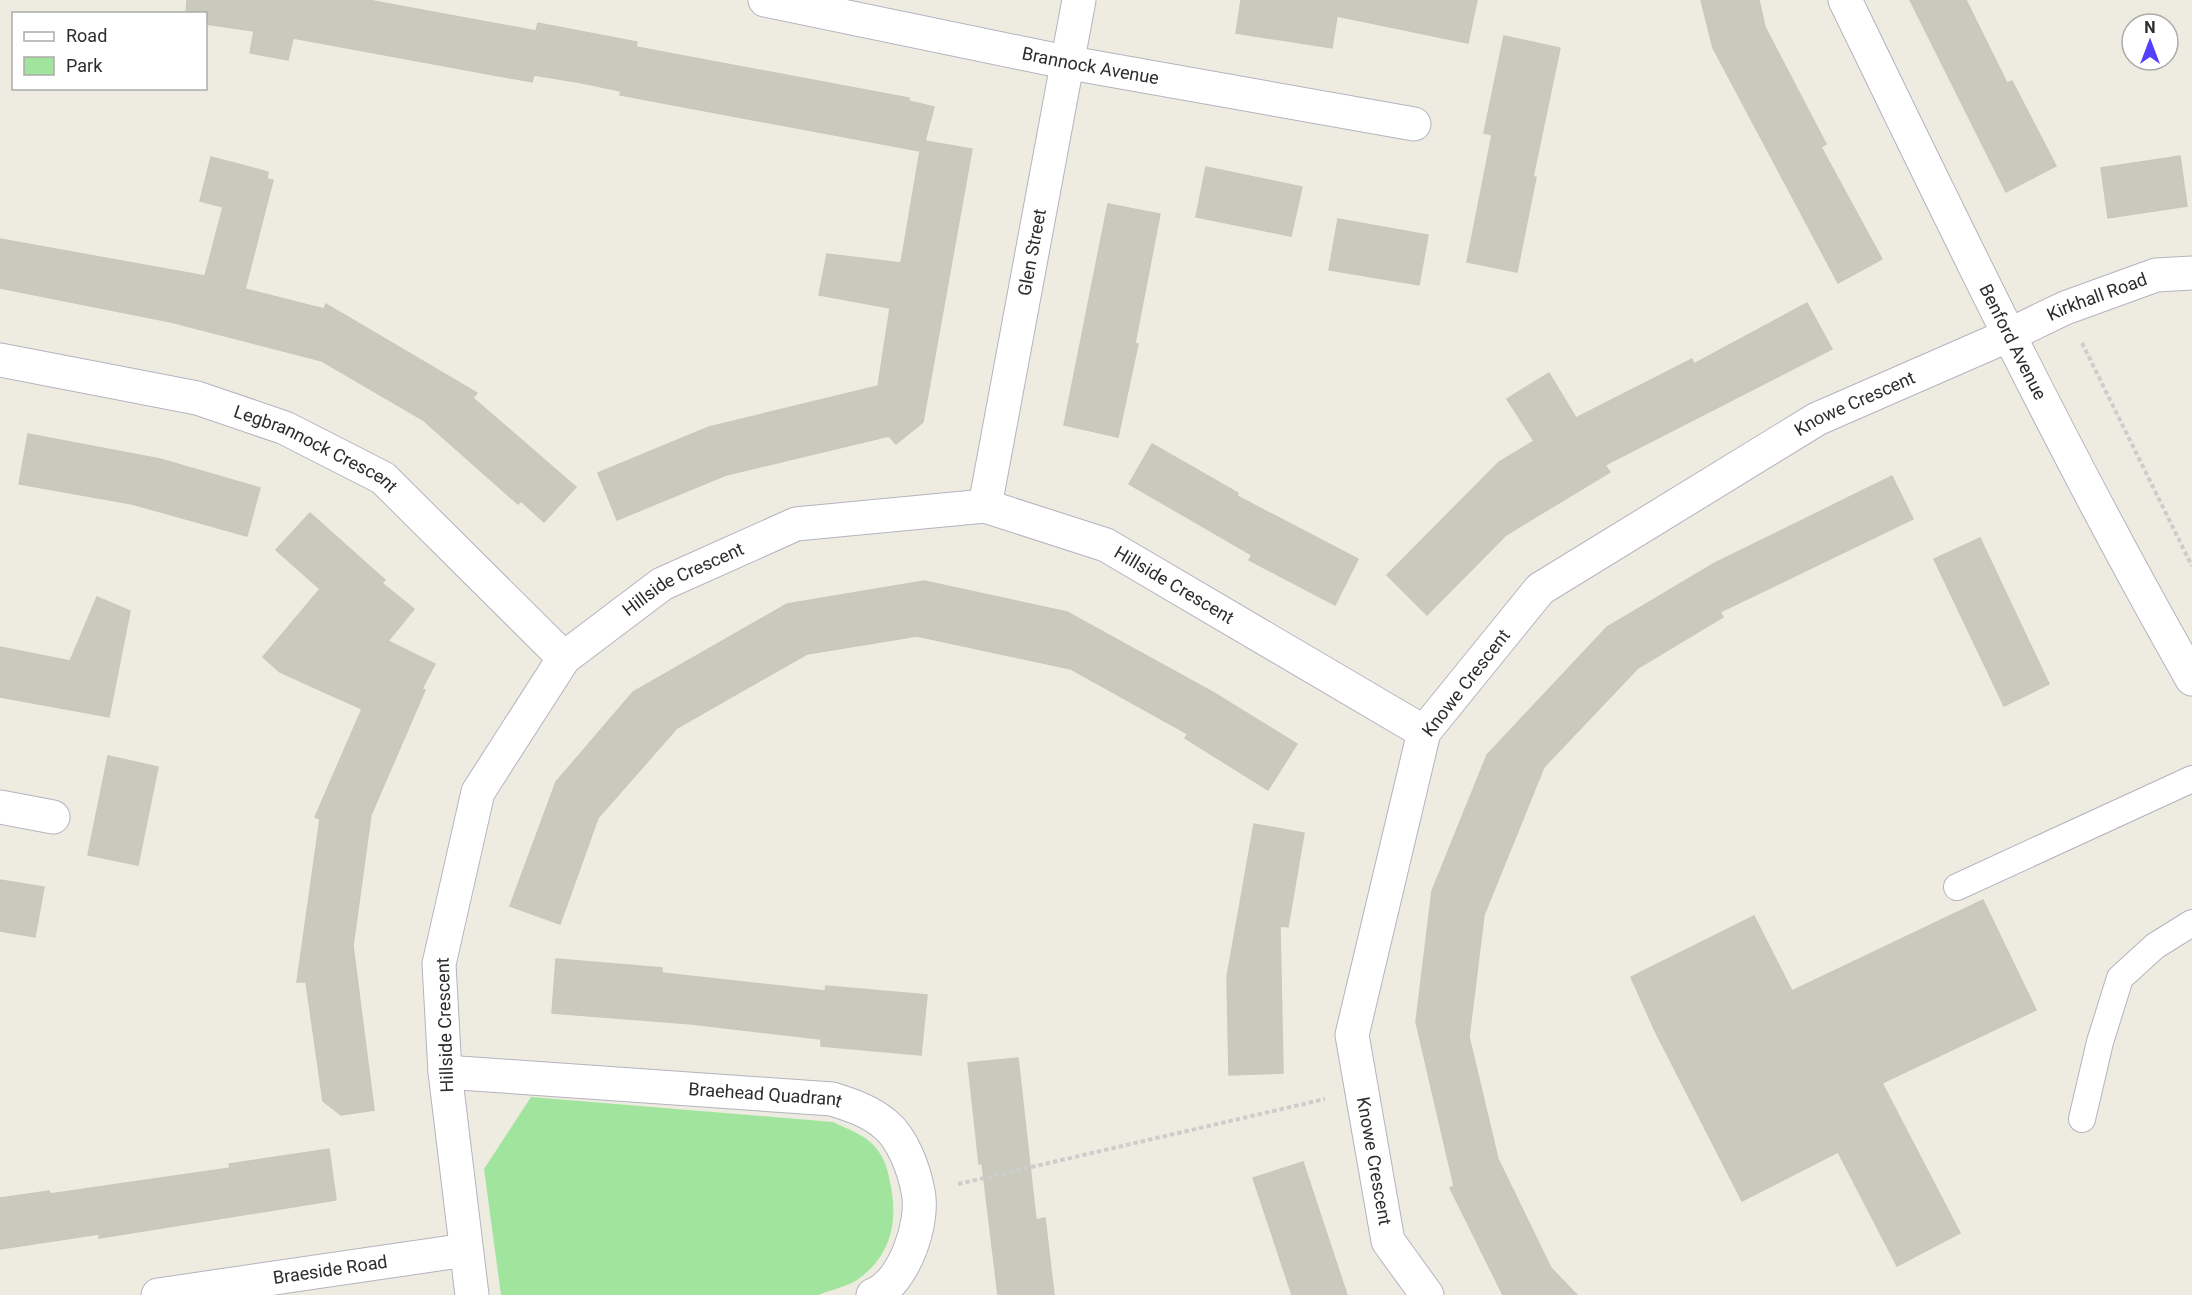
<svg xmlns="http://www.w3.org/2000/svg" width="2192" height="1295" viewBox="0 0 2192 1295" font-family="Roboto,sans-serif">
<rect width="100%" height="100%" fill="#eeece0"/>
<path fill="#a0e49d" d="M 531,1097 L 833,1122 C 849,1130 869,1136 879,1152 C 886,1162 889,1175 891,1187 C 898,1224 890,1257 857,1280 C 846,1287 830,1290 818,1295 L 501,1295 L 484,1169 Z"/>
<g fill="#cac9be" stroke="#cac9b9" stroke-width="1.5">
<path d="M 187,0 L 368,0 L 536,31 L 538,23 L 637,42 L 636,47 L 909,98 L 909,101 L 934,107 L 925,141 L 972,149 L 923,422 L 896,444 L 889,436 L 726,475 L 617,520 L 598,473 L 709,427 L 878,386 L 890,308 L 819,295 L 827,254 L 901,263 L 920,151 L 620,95 L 621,91 L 577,82 L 534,75 L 532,82 L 293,38 L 288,60 L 250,53 L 254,31 L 206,24 L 206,14 L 186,14 Z"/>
<path d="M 1241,0 L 1477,0 L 1468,43 L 1337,16 L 1332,48 L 1236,33 Z"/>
<path d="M 1701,0 L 1759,0 L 1765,27 L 1826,144 L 1821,147 L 1882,259 L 1838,283 L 1713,48 Z"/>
<path d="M 1910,0 L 1966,0 L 2007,83 L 2012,81 L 2056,166 L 2006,192 Z"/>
<path d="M 1504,36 L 1560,48 L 1533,177 L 1536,177 L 1517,272 L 1467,262 L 1492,135 L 1484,133 Z"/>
<path d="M 2180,156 L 2187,206 L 2108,218 L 2101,168 Z"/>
<path d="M 211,157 L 268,172 L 267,179 L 273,180 L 245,289 L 324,309 L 326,304 L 477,393 L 473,398 L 576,487 L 544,522 L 521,501 L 518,504 L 423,420 L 322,361 L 171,322 L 0,288 L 0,239 L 205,276 L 223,207 L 200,201 Z"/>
<path d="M 1206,167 L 1302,187 L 1291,236 L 1196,217 Z"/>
<path d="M 1108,204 L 1160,214 L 1135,343 L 1138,344 L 1118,437 L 1064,425 Z"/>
<path d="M 1338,219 L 1428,235 L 1419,285 L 1329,270 Z"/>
<path d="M 1807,303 L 1832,349 L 1605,465 L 1610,472 L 1506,535 L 1427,615 L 1387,575 L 1499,462 L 1534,441 L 1507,399 L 1549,373 L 1576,418 L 1692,359 L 1694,364 Z"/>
<path d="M 28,434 L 160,459 L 260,488 L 247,536 L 132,504 L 19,484 Z"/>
<path d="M 1152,444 L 1238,493 L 1237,496 L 1358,559 L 1335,605 L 1249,560 L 1252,555 L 1129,484 Z"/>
<path d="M 1892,476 L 1913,519 L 1720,612 L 1723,617 L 1638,668 L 1544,767 L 1484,915 L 1469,1037 L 1498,1159 L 1551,1268 L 1577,1295 L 1503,1295 L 1450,1188 L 1454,1186 L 1416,1022 L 1432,891 L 1487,755 L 1607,627 L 1715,563 Z"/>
<path d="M 310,513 L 385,580 L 382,583 L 414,609 L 388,641 L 435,664 L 422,689 L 425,690 L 371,815 L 353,946 L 374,1110 L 341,1115 L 323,1101 L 306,982 L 297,982 L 320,819 L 315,817 L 362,709 L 280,672 L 263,657 L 320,589 L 276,550 Z"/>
<path d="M 1980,538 L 2049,684 L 2004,706 L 1934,559 Z"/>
<path d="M 924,581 L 1067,612 L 1214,693 L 1297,744 L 1268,790 L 1185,738 L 1188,734 L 1071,669 L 917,636 L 807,654 L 677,728 L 598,818 L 560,924 L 510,906 L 556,782 L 633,692 L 787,604 Z"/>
<path d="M 97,597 L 130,611 L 109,717 L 0,697 L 0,647 L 70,661 Z"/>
<path d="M 108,756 L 158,767 L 138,865 L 88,855 Z"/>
<path d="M 1254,824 L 1304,833 L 1288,927 L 1280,926 L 1283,1073 L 1229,1075 L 1227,977 Z"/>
<path d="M 0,880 L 44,887 L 35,937 L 0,931 Z"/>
<path d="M 1983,900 L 2036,1010 L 1882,1083 L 1960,1233 L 1897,1266 L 1838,1152 L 1742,1201 L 1655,1031 L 1631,977 L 1754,916 L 1792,991 Z"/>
<path d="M 556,959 L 662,968 L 662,973 L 825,991 L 826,986 L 927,995 L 921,1055 L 821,1046 L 821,1039 L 692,1024 L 552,1013 Z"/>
<path d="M 1018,1058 L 1036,1220 L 1045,1218 L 1054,1295 L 998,1295 L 982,1163 L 979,1164 L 968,1063 Z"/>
<path d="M 329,1149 L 336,1200 L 99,1238 L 99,1234 L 0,1249 L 0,1198 L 49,1191 L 50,1194 L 230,1168 L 229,1164 Z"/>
<path d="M 1303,1162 L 1347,1295 L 1292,1295 L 1253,1178 Z"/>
</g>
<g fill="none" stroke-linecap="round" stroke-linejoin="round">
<defs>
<g id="lane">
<path d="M 1957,887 L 2192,779"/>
<path d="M 2082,1119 L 2100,1042 L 2120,978 L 2155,946 L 2192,923"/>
</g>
<g id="street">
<path id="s1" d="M 765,0 L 1065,62 L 1414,124"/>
<path id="s2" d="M 1845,0 C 1956,229 2066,458 2192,679"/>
<path id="s3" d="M 0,360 L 197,398 L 285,428 L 383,478 L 564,658"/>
<path id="s4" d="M 985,506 L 1079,0"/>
<path d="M 0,807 L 53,817"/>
<path id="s5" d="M 445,1072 L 832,1099 C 851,1105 870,1111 886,1125 C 903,1139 914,1170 918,1191 C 925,1221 904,1284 873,1295"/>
<path id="s6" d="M 158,1295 L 466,1250"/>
<path id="s7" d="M 472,1295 L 445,1072 L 439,964 L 478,792 L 564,658 L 662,584 L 796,524 L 985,506 L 1106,545 L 1424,732"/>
<path id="s8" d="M 1427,1295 L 1388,1241 L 1352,1035 L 1424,732 L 1540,589 L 1817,419 L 2007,336 L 2065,308 L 2156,275 L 2192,273"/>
</g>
</defs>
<use href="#lane" stroke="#b4b3c0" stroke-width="28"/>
<use href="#street" stroke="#b4b3c0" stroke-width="35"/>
<g stroke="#cdcdcd" stroke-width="4" stroke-dasharray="4.5 3" stroke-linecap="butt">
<path d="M 2082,343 L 2192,566"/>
<path d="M 958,1184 L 1325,1099"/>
</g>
<use href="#lane" stroke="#fff" stroke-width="26"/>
<use href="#street" stroke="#fff" stroke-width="33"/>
</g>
<g text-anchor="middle" stroke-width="5" stroke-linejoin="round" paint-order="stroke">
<g font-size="18" fill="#2d2d2d" stroke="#fff">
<text dy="6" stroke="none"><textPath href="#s1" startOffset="332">Brannock Avenue</textPath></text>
<text dy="6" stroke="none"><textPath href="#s4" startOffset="258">Glen Street</textPath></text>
<text dy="6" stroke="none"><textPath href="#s8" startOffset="1402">Kirkhall Road</textPath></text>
<text dy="6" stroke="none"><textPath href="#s2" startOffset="381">Benford Avenue</textPath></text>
<text dy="6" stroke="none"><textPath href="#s8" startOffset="1137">Knowe Crescent</textPath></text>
<text dy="6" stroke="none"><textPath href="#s3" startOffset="330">Legbrannock Crescent</textPath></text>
<text dy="6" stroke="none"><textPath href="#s7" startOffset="812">Hillside Crescent</textPath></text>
<text dy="6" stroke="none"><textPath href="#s7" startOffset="1334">Hillside Crescent</textPath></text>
<text transform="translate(1466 683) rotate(-52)" y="6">Knowe Crescent</text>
<text transform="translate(445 1025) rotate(-92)" y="6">Hillside Crescent</text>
<text dy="6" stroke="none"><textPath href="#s5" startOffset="321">Braehead Quadrant</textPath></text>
<text transform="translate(1374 1161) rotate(80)" y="6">Knowe Crescent</text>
<text dy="6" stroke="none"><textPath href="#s6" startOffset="174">Braeside Road</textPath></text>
</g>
</g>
<rect x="12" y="12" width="195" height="78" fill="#ffffff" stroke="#ababab" stroke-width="1.5"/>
<rect x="24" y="32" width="30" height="9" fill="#ffffff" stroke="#ababab" stroke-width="1.5"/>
<text x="66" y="42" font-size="18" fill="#2d2d2d">Road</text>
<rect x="24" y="57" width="30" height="18" fill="#a0e49d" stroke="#ababab" stroke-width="1.5"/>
<text x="66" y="72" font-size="18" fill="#2d2d2d">Park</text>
<g transform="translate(2150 42)"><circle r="28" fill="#ffffff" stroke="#ababab" stroke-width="1.5"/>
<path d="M0-4.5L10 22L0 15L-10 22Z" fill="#5440fb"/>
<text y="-9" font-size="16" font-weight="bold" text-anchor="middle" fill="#2d2d2d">N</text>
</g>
</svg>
